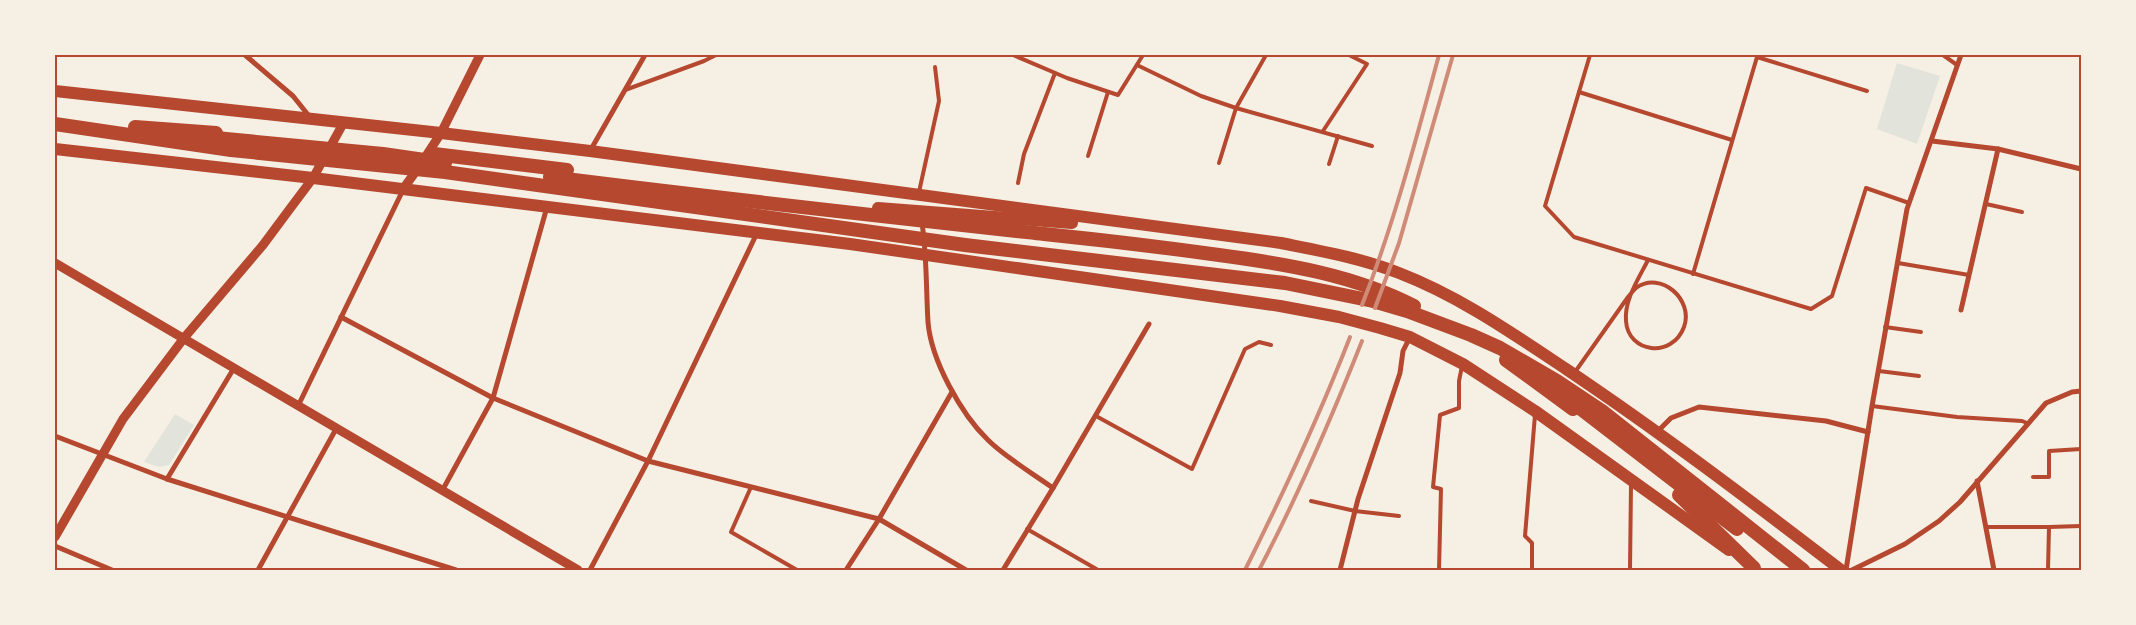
<svg xmlns="http://www.w3.org/2000/svg" width="2136" height="625" viewBox="0 0 2136 625" font-family="Overpass,sans-serif">
<rect width="100%" height="100%" fill="#f6efe4"/>
<g fill="#e2e4dc">
<path d="M 1897,63 L 1940,76 L 1917,144 L 1877,129 Z"/>
<path d="M 175,414 L 194,425 L 169,465 L 159,467 L 144,462 Z"/>
</g>
<g fill="none" stroke-linecap="round" stroke-linejoin="round">
<g stroke="#b5482f" stroke-width="4">
<path d="M 1013,55 L 1067,78 L 1118,95 L 1143,55"/>
<path d="M 1590,55 L 1545,206 L 1574,237 L 1811,309 L 1832,296 L 1866,188 L 1909,203"/>
<path d="M 1943,55 L 1957,65"/>
<path d="M 1137,65 L 1201,96 L 1236,108 L 1266,55"/>
<path d="M 625,90 L 704,61 L 716,55"/>
<path d="M 1579,92 L 1732,140"/>
<path d="M 1323,131 L 1367,64 L 1349,55"/>
<path d="M 1088,156 L 1108,92"/>
<path d="M 1219,163 L 1236,108 L 1372,146"/>
<path d="M 1329,164 L 1338,136"/>
<path d="M 1018,183 L 1024,154 L 1055,73"/>
<path d="M 919,192 L 939,101 L 935,67"/>
<path d="M 1986,204 L 2022,212"/>
<path d="M 1898,263 L 1969,275"/>
<path d="M 1693,274 L 1757,57 L 1867,91"/>
<path d="M 1885,327 L 1921,332"/>
<path d="M 1879,371 L 1919,376"/>
<path d="M 1575,372 L 1628,297 C 1631,294 1633,290 1636,288 C 1661,270 1694,300 1684,327 C 1672,359 1628,353 1626,321 C 1624,300 1639,278 1648,260"/>
<path d="M 1872,406 L 1957,417 L 2022,421 L 2027,423"/>
<path d="M 1096,416 L 1192,469 L 1245,349 L 1259,342 L 1271,345"/>
<path d="M 2033,477 L 2049,477 L 2049,451 L 2081,449"/>
<path d="M 751,487 L 731,532 L 797,570"/>
<path d="M 1311,501 L 1355,511 L 1399,516"/>
<path d="M 1986,527 L 2049,527"/>
<path d="M 1027,529 L 1098,570"/>
<path d="M 1439,570 L 1441,489 L 1433,487 L 1440,415 L 1459,408 L 1459,381 L 1462,366"/>
<path d="M 1532,570 L 1532,543 L 1525,536 L 1535,415"/>
<path d="M 1630,570 L 1631,485"/>
<path d="M 2048,570 L 2049,527 L 2081,526"/>
</g>
<g stroke="#b5482f" stroke-width="5">
<path d="M 245,55 L 293,96 L 309,116"/>
<path d="M 1932,141 L 1998,149 L 2081,169"/>
<path d="M 590,151 L 645,55"/>
<path d="M 922,223 C 927,256 926,289 928,322 C 931,360 961,414 988,440 C 1005,457 1032,473 1053,488 L 1003,570"/>
<path d="M 1961,310 L 1998,149"/>
<path d="M 341,317 L 493,398 L 648,461 L 879,519 L 966,570"/>
<path d="M 298,406 L 403,190"/>
<path d="M 1658,431 L 1671,418 L 1699,407 L 1826,421 L 1868,432"/>
<path d="M 55,436 L 167,479 L 456,570"/>
<path d="M 167,479 L 234,368"/>
<path d="M 1977,481 L 1994,570"/>
<path d="M 1053,488 L 1149,324"/>
<path d="M 442,491 L 493,398 L 547,207"/>
<path d="M 55,546 L 112,570"/>
<path d="M 258,570 L 336,429"/>
<path d="M 590,570 L 648,461 L 757,233"/>
<path d="M 846,570 L 879,519 L 952,392"/>
<path d="M 1340,570 L 1358,499 L 1400,373 L 1403,351 L 1409,339"/>
<path d="M 1846,570 L 1872,406 L 1907,209 L 1961,55"/>
<path d="M 1852,570 L 1905,544 L 1939,521 L 1960,502 L 2046,403 L 2072,392 L 2081,391"/>
</g>
<g stroke="#b5482f" stroke-width="9">
<path d="M 426,156 L 441,133 L 480,55"/>
<path d="M 403,189 L 419,167"/>
<path d="M 55,263 L 578,570"/>
<path d="M 55,537 L 123,419 L 184,338 L 263,245 L 289,210 L 313,178 L 344,122"/>
</g>
<g stroke="#b5482f" stroke-width="12">
<path d="M 55,91 L 441,133 L 590,151 L 1281,243 C 1321,251 1361,258 1399,273 C 1459,296 1512,333 1566,369 C 1660,432 1751,501 1841,570"/>
<path d="M 55,149 L 313,178 L 850,244 L 1280,306 L 1339,317 L 1380,328 L 1410,337 L 1463,364 L 1535,411 L 1729,550"/>
<path d="M 878,208 L 1072,223"/>
</g>
<g stroke="#b5482f" stroke-width="14">
<path d="M 55,124 L 231,150 L 445,172 L 965,245 L 1285,283 L 1373,301 L 1407,311 L 1471,335 L 1500,348 L 1557,381 L 1602,411 L 1803,570"/>
<path d="M 135,127 L 216,133"/>
<path d="M 205,137 L 383,154 L 445,163"/>
<path d="M 434,154 L 567,170"/>
<path d="M 550,177 C 715,198 880,216 1044,234 C 1103,240 1161,247 1219,255 C 1286,264 1354,275 1414,306"/>
<path d="M 1506,360 L 1573,409"/>
<path d="M 1568,399 L 1737,529"/>
<path d="M 1679,495 L 1754,568"/>
</g>
<g stroke="#cf8b77" stroke-width="4">
<path d="M 1362,305 C 1394,224 1416,139 1439,55"/>
<path d="M 1375,308 L 1399,243 L 1453,55"/>
<path d="M 1245,570 C 1283,494 1319,417 1350,337"/>
<path d="M 1259,570 C 1298,496 1331,419 1362,341"/>
</g>
</g>
<rect width="2136" height="625" fill="none" stroke="#f6efe4" stroke-width="112"/>
<rect x="56" y="56" width="2024" height="513" fill="none" stroke="#b5482f" stroke-width="2"/>
</svg>
